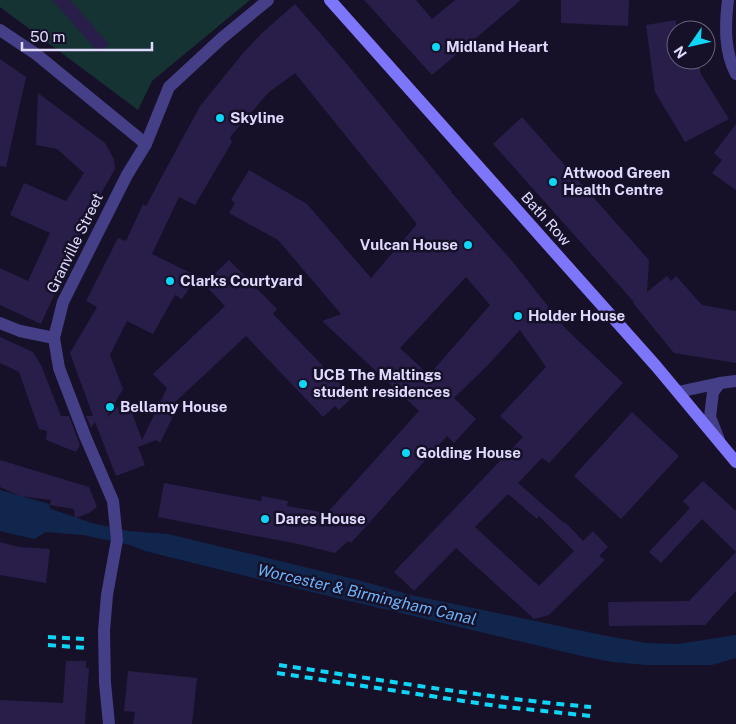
<svg xmlns="http://www.w3.org/2000/svg" width="736" height="724" viewBox="0 0 736 724" font-family="'Public Sans',sans-serif">
<rect width="100%" height="100%" fill="#161129"/>
<path fill="#153333" d="M 0,0 L 250,0 L 152,81 L 138,110 L 0,7 Z"/>
<path fill="#11264d" d="M 0,490 L 49,504 L 51,509 L 92,523 L 128,531 L 168,534 L 362,581 L 411,595 L 602,635 L 646,643 L 678,644 L 736,635 L 736,658 L 712,665 L 646,665 L 612,662 L 582,656 L 299,589 L 145,551 L 130,545 L 83,535 L 46,532 L 34,539 L 0,531 Z"/>
<g fill="#281e49" fill-rule="evenodd">
<path d="M 52,0 L 70,0 L 109,44 L 99,53 Z"/>
<path d="M 364,0 L 416,0 L 432,19 L 455,0 L 521,0 L 432,75 Z"/>
<path d="M 561,0 L 629,0 L 628,26 L 561,23 Z"/>
<path d="M 295,4 L 346,63 L 452,192 L 451,192 L 512,261 L 566,329 L 623,383 L 549,463 L 542,458 L 518,483 L 564,523 L 565,522 L 583,541 L 593,531 L 608,547 L 599,556 L 605,560 L 549,615 L 534,619 L 456,548 L 414,591 L 394,572 L 523,437 L 500,416 L 546,367 L 520,330 L 487,366 L 454,398 L 476,419 L 454,443 L 447,436 L 351,543 L 348,541 L 335,553 L 298,544 L 158,517 L 164,483 L 261,501 L 262,496 L 288,501 L 287,506 L 327,513 L 419,411 L 322,321 L 341,314 L 278,240 L 229,213 L 235,203 L 231,200 L 249,170 L 307,204 L 371,278 L 417,224 L 295,73 L 268,93 L 230,137 L 232,142 L 195,205 L 179,197 L 152,254 L 197,276 L 182,299 L 175,295 L 153,334 L 127,321 L 110,355 L 123,389 L 106,418 L 127,399 L 142,440 L 167,388 L 153,374 L 225,306 L 204,284 L 229,260 L 277,309 L 273,314 L 353,397 L 339,410 L 335,406 L 323,417 L 246,336 L 172,405 L 177,408 L 160,443 L 156,440 L 138,447 L 145,465 L 116,476 L 95,422 L 91,428 L 86,416 L 93,416 L 70,353 L 97,307 L 86,301 L 118,238 L 126,241 L 143,204 L 146,206 L 200,106 L 244,52 L 262,33 ZM 466,277 L 490,305 L 429,375 L 400,348 ZM 508,494 L 537,519 L 539,516 L 574,551 L 539,586 L 475,527 Z"/>
<path d="M 676,20 L 676,60 L 698,60 L 701,74 L 729,119 L 685,142 L 655,92 L 646,25 Z"/>
<path d="M 0,59 L 26,77 L 6,167 L 0,166 Z"/>
<path d="M 38,93 L 105,143 L 114,159 L 115,169 L 99,197 L 98,197 L 41,324 L 0,305 L 0,268 L 28,281 L 50,233 L 10,215 L 24,183 L 66,201 L 84,173 L 57,149 L 36,145 Z"/>
<path d="M 522,117 L 649,260 L 647,292 L 667,276 L 671,281 L 676,276 L 702,305 L 736,311 L 736,363 L 674,353 L 633,303 L 634,302 L 493,144 Z"/>
<path d="M 736,124 L 736,190 L 712,173 L 722,160 L 714,153 Z"/>
<path d="M 0,337 L 33,352 L 41,365 L 61,416 L 69,416 L 80,445 L 76,452 L 46,440 L 47,431 L 39,429 L 19,372 L 0,363 Z"/>
<path d="M 632,412 L 679,456 L 621,519 L 574,476 Z"/>
<path d="M 0,460 L 89,487 L 97,507 L 89,513 L 75,518 L 74,509 L 50,505 L 51,500 L 20,496 L 0,487 Z"/>
<path d="M 703,481 L 736,511 L 736,552 L 702,519 L 661,563 L 649,552 L 690,508 L 683,501 Z"/>
<path d="M 0,542 L 19,547 L 50,549 L 46,583 L 0,575 Z"/>
<path d="M 736,552 L 736,591 L 705,625 L 609,626 L 608,602 L 689,601 Z"/>
<path d="M 66,661 L 86,661 L 86,668 L 89,668 L 85,724 L 0,724 L 0,700 L 63,703 Z"/>
<path d="M 128,671 L 197,678 L 192,724 L 133,724 L 135,712 L 124,711 Z"/>
</g>
<g fill="none" stroke-linecap="round" stroke-linejoin="round">
<g stroke="#443f86" stroke-width="12">
<path d="M 728,0 C 725,25 724,51 736,74"/>
<path d="M 0,30 L 36,54 L 146,144"/>
<path d="M 0,323 L 20,331 L 54,338"/>
<path d="M 719,440 L 710,417 L 713,392 L 720,383"/>
<path d="M 109,724 L 105,683 L 104,631 L 107,595 L 117,540 L 113,501 L 85,436 L 59,368 L 54,338 L 63,302 L 127,175 L 146,144 L 169,87 L 222,38 L 268,0"/>
</g>
<path stroke="#443f86" stroke-width="12" d="M 678,392 L 720,383 L 736,381"/>
<path stroke="#7e76fa" stroke-width="12" d="M 330,0 L 656,366 L 736,462"/>
<g stroke="#0fd6f6" stroke-width="4" stroke-dasharray="8 6" stroke-linecap="butt">
<path d="M 48,637 L 85,639"/>
<path d="M 48,645 L 86,648"/>
<path d="M 279,665 C 383,680 487,698 591,707"/>
<path d="M 277,673 L 497,706 L 591,716"/>
</g>
</g>
<g fill="#0fd6f6" stroke="#161129" stroke-width="2">
<circle cx="436" cy="47" r="5"/>
<circle cx="220" cy="118" r="5"/>
<circle cx="553" cy="182" r="5"/>
<circle cx="468" cy="245" r="5"/>
<circle cx="170" cy="281" r="5"/>
<circle cx="518" cy="316" r="5"/>
<circle cx="303" cy="384" r="5"/>
<circle cx="110" cy="407" r="5"/>
<circle cx="406" cy="453" r="5"/>
<circle cx="265" cy="519" r="5"/>
</g>
<g text-anchor="middle" stroke-width="5" stroke-linejoin="round" paint-order="stroke">
<g font-size="15" font-weight="bold" fill="#e0dbfe" stroke="#161129" text-anchor="start">
<text x="446" y="52">Midland Heart</text>
<text x="230" y="123">Skyline</text>
<text x="563" y="178">Attwood Green<tspan x="563" dy="17">Health Centre</tspan></text>
<text x="458" y="250" text-anchor="end">Vulcan House</text>
<text x="180" y="286">Clarks Courtyard</text>
<text x="528" y="321">Holder House</text>
<text x="313" y="380">UCB The Maltings<tspan x="313" dy="17">student residences</tspan></text>
<text x="120" y="412">Bellamy House</text>
<text x="416" y="458">Golding House</text>
<text x="275" y="524">Dares House</text>
</g>
<g font-size="15" fill="#e0dbfe" stroke="#161129">
<text transform="translate(546 219) rotate(48)" y="5">Bath Row</text>
<text transform="translate(75 243) rotate(-64)" y="5">Granville Street</text>
</g>
<g font-size="16" font-style="italic" fill="#6db3f9" stroke="#161129">
<text transform="translate(367 594) rotate(13)" y="6">Worcester &amp; Birmingham Canal</text>
</g>
</g>
<g transform="translate(691 45) rotate(236)"><circle r="24" fill="#161129" stroke="#67627e"/>
<path d="M0-4L9 19L0 12L-9 19Z" fill="#0fd6f6"/>
<text y="-8" font-size="14" font-weight="bold" text-anchor="middle" fill="#e0dbfe">N</text>
</g>
<path d="M22 42v8h130v-8" fill="none" stroke="#e0dbfe" stroke-width="2.5"/>
<text x="30" y="42" font-size="15" fill="#e0dbfe" stroke="#161129" stroke-width="4" paint-order="stroke">50 m</text>
</svg>
